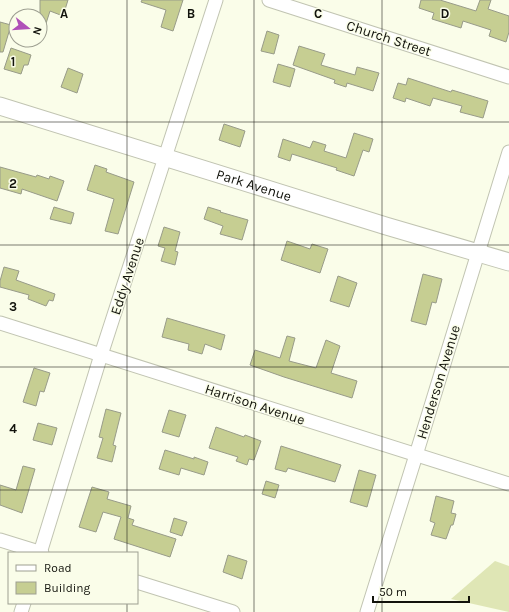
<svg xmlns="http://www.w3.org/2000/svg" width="509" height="612" viewBox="0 0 509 612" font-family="Karla,sans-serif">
<rect width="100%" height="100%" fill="#fafde9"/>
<path fill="#dfe6b5" d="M 495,561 L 509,566 L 509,612 L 451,599 Z"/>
<g fill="#c6ce92" stroke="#989b89">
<path d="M 40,0 L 68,0 L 63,16 L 50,11 L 42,36 L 40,35 Z"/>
<path d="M 142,0 L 183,0 L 173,31 L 161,27 L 166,10 L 141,2 Z"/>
<path d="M 421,0 L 440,0 L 476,11 L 480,0 L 491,0 L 488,9 L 509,16 L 509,32 L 506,42 L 489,36 L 491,30 L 463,21 L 461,28 L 432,19 L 434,13 L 419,8 Z"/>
<path d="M 0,22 L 11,25 L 3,52 L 0,52 Z"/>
<path d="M 267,31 L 279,35 L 274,54 L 261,51 Z"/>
<path d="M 299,46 L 325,54 L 321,65 L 355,75 L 357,67 L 379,73 L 373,91 L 347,83 L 346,87 L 334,83 L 335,80 L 293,65 Z"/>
<path d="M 11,48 L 31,55 L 28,65 L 24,65 L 21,74 L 4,69 Z"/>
<path d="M 278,64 L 295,69 L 290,87 L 273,82 Z"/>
<path d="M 68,68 L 83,74 L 77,93 L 61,87 Z"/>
<path d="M 408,78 L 451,92 L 452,90 L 488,101 L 483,118 L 460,112 L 462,106 L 433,98 L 430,106 L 406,98 L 405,102 L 393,98 L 398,83 L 406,85 Z"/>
<path d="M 224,124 L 245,131 L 240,147 L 219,140 Z"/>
<path d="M 354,133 L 373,139 L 369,152 L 363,150 L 354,176 L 336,170 L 337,168 L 292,154 L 290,161 L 278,157 L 283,139 L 310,148 L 313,141 L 326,145 L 324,151 L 346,158 Z"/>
<path d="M 95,165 L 107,169 L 106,172 L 134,182 L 118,234 L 105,231 L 114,199 L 87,190 Z"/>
<path d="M 0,167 L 36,177 L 37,175 L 49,179 L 50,176 L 64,181 L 57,201 L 22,189 L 21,194 L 0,188 Z"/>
<path d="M 54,207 L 74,213 L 71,224 L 50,219 Z"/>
<path d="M 208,207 L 221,211 L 220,212 L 248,220 L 242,240 L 220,234 L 223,226 L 204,219 Z"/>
<path d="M 164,227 L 180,232 L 175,251 L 178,252 L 175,265 L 161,261 L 165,248 L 158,246 Z"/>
<path d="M 287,241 L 310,249 L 312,244 L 328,249 L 320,273 L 281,260 Z"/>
<path d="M 4,267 L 19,271 L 16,280 L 55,294 L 53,301 L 49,300 L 46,306 L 28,299 L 29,295 L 0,287 L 0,281 Z"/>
<path d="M 423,274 L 442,279 L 436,303 L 432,302 L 426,325 L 411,321 Z"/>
<path d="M 338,276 L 357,283 L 349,307 L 330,301 Z"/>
<path d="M 167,318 L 225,335 L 221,350 L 205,344 L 202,354 L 188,350 L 189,344 L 162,337 Z"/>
<path d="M 287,336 L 295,338 L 289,361 L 316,368 L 326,340 L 340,346 L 331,373 L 357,381 L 352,398 L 284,377 L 250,365 L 255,350 L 280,358 Z"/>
<path d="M 34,368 L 50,373 L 44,392 L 40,391 L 36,406 L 23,402 Z"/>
<path d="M 106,409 L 121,413 L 113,445 L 116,446 L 112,462 L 97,458 L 103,438 L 99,437 Z"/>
<path d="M 169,410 L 186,415 L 179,437 L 162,432 Z"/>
<path d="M 38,423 L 57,428 L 52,445 L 33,440 Z"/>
<path d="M 216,427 L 244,437 L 245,435 L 261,441 L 254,460 L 249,459 L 247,465 L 236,461 L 238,457 L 209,448 Z"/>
<path d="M 281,446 L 341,465 L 335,482 L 288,468 L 286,472 L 275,469 Z"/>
<path d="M 165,450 L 194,459 L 194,457 L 208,462 L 204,475 L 181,468 L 179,475 L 159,469 Z"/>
<path d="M 23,466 L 35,469 L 22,513 L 0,505 L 0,485 L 16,490 Z"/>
<path d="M 359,470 L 376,475 L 367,507 L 350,502 Z"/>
<path d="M 266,481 L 279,485 L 275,498 L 262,494 Z"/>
<path d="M 92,487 L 109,492 L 107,499 L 131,506 L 128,518 L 134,520 L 132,525 L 176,539 L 170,557 L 114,539 L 121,517 L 103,512 L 96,532 L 79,527 Z"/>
<path d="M 436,496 L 454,501 L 451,513 L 456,514 L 453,525 L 451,525 L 446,539 L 431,535 L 435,523 L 430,521 Z"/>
<path d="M 174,518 L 187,522 L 182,536 L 170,532 Z"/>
<path d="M 228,555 L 247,561 L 242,579 L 223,572 Z"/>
</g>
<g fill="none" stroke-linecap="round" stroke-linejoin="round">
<defs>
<g id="minor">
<path d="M 269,0 L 509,77"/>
<path d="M 0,323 L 509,484"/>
<path d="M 0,540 L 42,553"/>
<path d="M 40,553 L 101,355 L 216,0"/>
<path d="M 137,582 L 233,612"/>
<path d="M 21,612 L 24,603"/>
<path d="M 367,612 L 416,455 L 509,152"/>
</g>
<g id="tertiary">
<path id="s1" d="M 0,106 L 386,226 L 509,262"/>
</g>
</defs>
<use href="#minor" stroke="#c1c4b2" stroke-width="15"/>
<use href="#tertiary" stroke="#c1c4b2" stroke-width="19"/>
<use href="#minor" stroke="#fff" stroke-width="13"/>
<use href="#tertiary" stroke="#fff" stroke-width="17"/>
</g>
<path fill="none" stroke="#12130c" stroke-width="1" stroke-opacity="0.55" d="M 127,0 L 127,553M 254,0 L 254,612M 382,0 L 382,612M 0,122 L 509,122M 0,245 L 509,245M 0,367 L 509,367M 0,490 L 509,490M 127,603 L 127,612"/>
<g text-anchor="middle" stroke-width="3" stroke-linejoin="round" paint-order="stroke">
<g font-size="14" fill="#12130c" stroke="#fafde9">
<text transform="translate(389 38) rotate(18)" y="5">Church Street</text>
<text dy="5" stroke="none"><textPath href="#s1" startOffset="266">Park Avenue</textPath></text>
<text transform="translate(127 276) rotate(-72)" y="5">Eddy Avenue</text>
<text transform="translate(438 382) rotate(-73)" y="5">Henderson Avenue</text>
<text transform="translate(255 404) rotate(18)" y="5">Harrison Avenue</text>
</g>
</g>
<g font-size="13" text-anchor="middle" font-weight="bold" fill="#12130c" stroke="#fafde9" stroke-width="3" stroke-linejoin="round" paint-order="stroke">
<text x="64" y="18">A</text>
<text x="191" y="18">B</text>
<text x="318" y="18">C</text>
<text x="445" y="18">D</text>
<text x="13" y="66">1</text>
<text x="13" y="188">2</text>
<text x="13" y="311">3</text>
<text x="13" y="433">4</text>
</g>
<rect x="8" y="552" width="130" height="52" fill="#fafde9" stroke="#9d9f91"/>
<rect x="16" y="565" width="20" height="6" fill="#ffffff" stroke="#9d9f91"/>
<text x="44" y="572" font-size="12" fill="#12130c">Road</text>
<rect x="16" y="582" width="20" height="12" fill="#c6ce92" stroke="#9d9f91"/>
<text x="44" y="592" font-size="12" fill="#12130c">Building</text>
<g transform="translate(28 28) rotate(107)"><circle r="19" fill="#fafde9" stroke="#9d9f91"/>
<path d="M0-3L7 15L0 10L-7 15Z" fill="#b050b8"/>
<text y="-6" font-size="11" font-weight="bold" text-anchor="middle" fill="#12130c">N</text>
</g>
<path d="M373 596v6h96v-6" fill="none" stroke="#12130c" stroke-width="2"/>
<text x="379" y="596" font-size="12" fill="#12130c" stroke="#fafde9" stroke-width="3" paint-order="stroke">50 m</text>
</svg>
